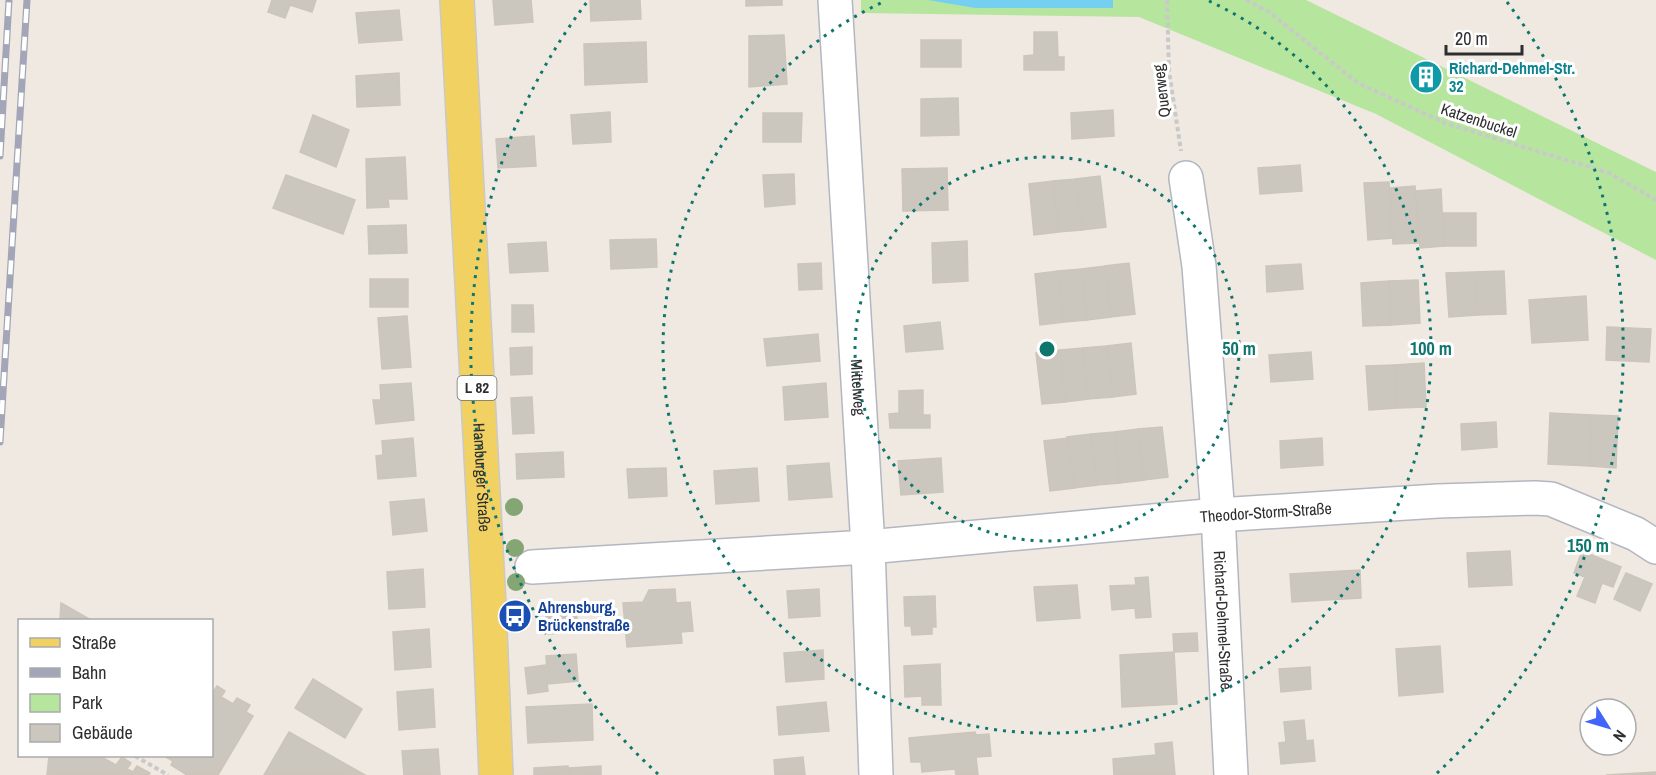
<svg xmlns="http://www.w3.org/2000/svg" width="1656" height="775" viewBox="0 0 1656 775" font-family="'Archivo Narrow',sans-serif">
<rect width="100%" height="100%" fill="#efe9e1"/>
<path fill="#b6e59e" d="M 861,0 L 1306,0 L 1656,172 L 1656,260 L 1376,114 L 1139,17 L 861,13 Z"/>
<path fill="#75cff0" d="M 928,0 L 1113,0 L 1113,8 L 975,8 Z"/>
<g fill="#cbc7bf" stroke="#cbc5ba" stroke-width="1.5">
<path d="M 272,0 L 316,0 L 312,12 L 290,5 L 285,18 L 268,12 Z"/>
<path d="M 493,0 L 531,0 L 533,22 L 495,25 Z"/>
<path d="M 590,0 L 640,0 L 641,19 L 591,21 Z"/>
<path d="M 746,0 L 782,0 L 782,5 L 746,6 Z"/>
<path d="M 399,10 L 402,40 L 359,43 L 356,13 Z"/>
<path d="M 1034,32 L 1057,32 L 1058,57 L 1064,57 L 1064,70 L 1024,70 L 1024,56 L 1034,55 Z"/>
<path d="M 784,35 L 787,84 L 749,87 L 749,36 Z"/>
<rect x="921" y="40" width="40" height="27"/>
<path d="M 646,42 L 647,82 L 585,85 L 584,44 Z"/>
<path d="M 399,73 L 400,105 L 357,107 L 356,76 Z"/>
<path d="M 958,98 L 959,135 L 921,136 L 921,99 Z"/>
<path d="M 1113,110 L 1114,136 L 1072,139 L 1071,113 Z"/>
<path d="M 610,112 L 611,142 L 573,144 L 571,115 Z"/>
<path d="M 763,113 L 802,113 L 801,142 L 763,142 Z"/>
<path d="M 313,115 L 349,130 L 336,167 L 300,152 Z"/>
<path d="M 534,136 L 536,166 L 498,168 L 496,139 Z"/>
<path d="M 405,157 L 407,199 L 388,199 L 389,207 L 367,208 L 366,159 Z"/>
<path d="M 1300,165 L 1302,191 L 1260,194 L 1258,168 Z"/>
<path d="M 947,168 L 948,210 L 903,211 L 902,169 Z"/>
<path d="M 794,174 L 795,204 L 765,207 L 763,175 Z"/>
<path d="M 286,175 L 355,200 L 343,234 L 273,208 Z"/>
<path d="M 1100,176 L 1106,227 L 1082,230 L 1076,179 Z"/>
<path d="M 1076,179 L 1082,230 L 1058,232 L 1053,181 Z"/>
<path d="M 1053,181 L 1058,232 L 1034,235 L 1029,184 Z"/>
<path d="M 1389,182 L 1393,238 L 1368,240 L 1364,183 Z"/>
<path d="M 1415,186 L 1419,243 L 1393,244 L 1390,188 Z"/>
<path d="M 1441,189 L 1444,246 L 1420,248 L 1416,191 Z"/>
<path d="M 1443,213 L 1476,213 L 1476,246 L 1444,246 Z"/>
<path d="M 406,225 L 407,253 L 369,254 L 368,226 Z"/>
<path d="M 656,239 L 657,267 L 611,269 L 610,240 Z"/>
<path d="M 967,241 L 968,281 L 933,283 L 932,243 Z"/>
<path d="M 546,242 L 548,271 L 510,273 L 508,244 Z"/>
<path d="M 821,263 L 822,289 L 799,290 L 798,264 Z"/>
<path d="M 1129,263 L 1135,314 L 1111,317 L 1105,266 Z"/>
<path d="M 1301,264 L 1303,289 L 1267,292 L 1266,266 Z"/>
<path d="M 1105,266 L 1111,317 L 1087,320 L 1082,269 Z"/>
<path d="M 1082,269 L 1087,320 L 1064,322 L 1058,271 Z"/>
<path d="M 1058,271 L 1064,322 L 1040,325 L 1035,274 Z"/>
<path d="M 1504,271 L 1506,314 L 1477,315 L 1475,272 Z"/>
<path d="M 1475,272 L 1477,315 L 1449,317 L 1446,273 Z"/>
<rect x="370" y="279" width="38" height="28"/>
<path d="M 1418,280 L 1420,323 L 1391,325 L 1389,281 Z"/>
<path d="M 1389,281 L 1391,325 L 1363,326 L 1361,283 Z"/>
<path d="M 1586,296 L 1588,340 L 1532,343 L 1529,300 Z"/>
<path d="M 512,305 L 533,305 L 534,332 L 512,332 Z"/>
<path d="M 407,316 L 411,367 L 382,369 L 378,318 Z"/>
<path d="M 940,322 L 943,349 L 906,352 L 904,326 Z"/>
<path d="M 1607,327 L 1651,329 L 1649,362 L 1606,360 Z"/>
<path d="M 818,334 L 820,361 L 767,366 L 764,339 Z"/>
<path d="M 1131,343 L 1136,394 L 1113,397 L 1107,346 Z"/>
<path d="M 1107,346 L 1113,397 L 1088,399 L 1083,348 Z"/>
<path d="M 532,347 L 532,374 L 511,375 L 510,348 Z"/>
<path d="M 1083,348 L 1088,399 L 1065,402 L 1060,350 Z"/>
<path d="M 1060,350 L 1065,402 L 1042,404 L 1036,353 Z"/>
<path d="M 1311,352 L 1313,379 L 1271,382 L 1269,355 Z"/>
<path d="M 1424,363 L 1426,407 L 1397,408 L 1395,365 Z"/>
<path d="M 1395,365 L 1397,408 L 1369,410 L 1366,366 Z"/>
<path d="M 411,383 L 414,420 L 376,424 L 373,400 L 381,400 L 380,385 Z"/>
<path d="M 826,383 L 828,417 L 785,420 L 783,387 Z"/>
<path d="M 923,390 L 923,415 L 930,415 L 930,428 L 890,428 L 889,414 L 899,413 L 899,391 Z"/>
<path d="M 532,397 L 534,433 L 513,434 L 511,398 Z"/>
<path d="M 1550,413 L 1592,415 L 1590,466 L 1548,464 Z"/>
<path d="M 1592,415 L 1618,416 L 1616,468 L 1590,466 Z"/>
<path d="M 1496,422 L 1497,447 L 1462,450 L 1461,424 Z"/>
<path d="M 1162,427 L 1168,477 L 1144,480 L 1138,429 Z"/>
<path d="M 1138,429 L 1144,480 L 1120,483 L 1115,432 Z"/>
<path d="M 1115,432 L 1120,483 L 1097,485 L 1091,434 Z"/>
<path d="M 1091,434 L 1097,485 L 1074,488 L 1067,437 Z"/>
<path d="M 413,438 L 416,476 L 378,479 L 376,456 L 383,455 L 382,441 Z"/>
<path d="M 1068,438 L 1074,488 L 1050,491 L 1044,441 Z"/>
<path d="M 1322,438 L 1323,465 L 1281,468 L 1280,441 Z"/>
<path d="M 563,452 L 564,477 L 517,479 L 516,454 Z"/>
<path d="M 941,458 L 943,492 L 901,495 L 898,461 Z"/>
<path d="M 829,463 L 832,497 L 789,500 L 787,466 Z"/>
<path d="M 666,468 L 667,496 L 629,498 L 627,469 Z"/>
<path d="M 757,468 L 759,501 L 716,504 L 714,471 Z"/>
<path d="M 424,499 L 427,531 L 393,535 L 390,502 Z"/>
<path d="M 1510,551 L 1512,585 L 1469,587 L 1467,553 Z"/>
<path d="M 1582,551 L 1621,567 L 1613,587 L 1602,583 L 1595,603 L 1577,596 L 1585,577 L 1574,573 Z"/>
<path d="M 423,569 L 425,607 L 389,609 L 387,572 Z"/>
<path d="M 1360,570 L 1361,598 L 1292,602 L 1290,574 Z"/>
<path d="M 1626,573 L 1652,584 L 1640,611 L 1614,599 Z"/>
<path d="M 1148,577 L 1151,617 L 1136,618 L 1135,608 L 1112,610 L 1110,586 L 1136,585 L 1135,578 Z"/>
<path d="M 1077,585 L 1080,618 L 1037,621 L 1034,587 Z"/>
<path d="M 675,589 L 676,603 L 690,602 L 693,631 L 681,632 L 682,643 L 627,647 L 623,603 L 643,602 L 649,590 Z"/>
<path d="M 819,589 L 820,616 L 789,618 L 787,591 Z"/>
<path d="M 935,596 L 936,627 L 932,627 L 932,634 L 912,635 L 911,626 L 905,626 L 904,597 Z"/>
<path d="M 61,603 L 91,620 L 60,620 Z"/>
<path d="M 576,604 L 578,632 L 548,634 L 545,607 Z"/>
<path d="M 429,629 L 431,667 L 395,670 L 393,632 Z"/>
<path d="M 1197,633 L 1198,651 L 1174,652 L 1173,634 Z"/>
<path d="M 1440,646 L 1443,692 L 1399,696 L 1396,649 Z"/>
<path d="M 823,650 L 824,679 L 786,682 L 784,653 Z"/>
<path d="M 1174,652 L 1177,704 L 1122,707 L 1120,655 Z"/>
<path d="M 576,654 L 578,681 L 548,684 L 546,656 Z"/>
<path d="M 940,664 L 941,705 L 922,705 L 922,696 L 905,697 L 904,666 Z"/>
<path d="M 545,665 L 548,691 L 528,694 L 525,668 Z"/>
<path d="M 1310,667 L 1311,689 L 1281,692 L 1279,669 Z"/>
<path d="M 313,679 L 362,709 L 345,738 L 295,708 Z"/>
<path d="M 217,686 L 225,691 L 221,697 L 233,704 L 237,698 L 250,705 L 246,712 L 253,716 L 218,775 L 187,775 L 171,765 L 173,761 L 166,757 L 167,756 L 212,756 L 212,692 L 213,692 Z"/>
<path d="M 433,689 L 435,727 L 399,730 L 397,692 Z"/>
<path d="M 826,702 L 829,731 L 779,735 L 777,707 Z"/>
<path d="M 592,704 L 593,740 L 528,743 L 526,707 Z"/>
<path d="M 1304,720 L 1306,741 L 1313,740 L 1315,761 L 1281,764 L 1279,743 L 1286,742 L 1284,722 Z"/>
<path d="M 289,732 L 365,775 L 264,775 Z"/>
<path d="M 975,732 L 976,735 L 989,734 L 991,756 L 976,757 L 978,775 L 956,775 L 955,769 L 922,772 L 921,762 L 911,762 L 909,738 Z"/>
<path d="M 1172,742 L 1175,775 L 1114,775 L 1113,759 L 1156,755 L 1155,744 Z"/>
<path d="M 438,749 L 440,775 L 404,775 L 402,751 Z"/>
<path d="M 49,756 L 100,756 L 116,765 L 122,757 L 131,763 L 127,769 L 133,772 L 137,766 L 150,773 L 149,775 L 47,775 Z"/>
<path d="M 803,757 L 805,775 L 775,775 L 774,760 Z"/>
<path d="M 568,766 L 569,775 L 534,775 L 534,768 Z"/>
<path d="M 601,766 L 601,775 L 570,775 L 569,768 Z"/>
<path d="M 1656,772 L 1656,775 L 1606,775 Z"/>
</g>
<g fill="none" stroke-linecap="round" stroke-linejoin="round">
<defs>
<g id="minor">
<path id="s1" d="M 835,0 L 868,547 L 876,775"/>
<path id="s2" d="M 1186,178 L 1199,266 L 1218,515 L 1231,775"/>
<path id="s3" d="M 532,567 L 868,547 L 1218,515 L 1438,501 L 1535,498 L 1551,499 L 1636,534 L 1656,547"/>
</g>
<g id="major">
<path id="s4" d="M 457,0 L 489,606 L 496,775"/>
</g>
</defs>
<use href="#minor" stroke="#b4b7c1" stroke-width="36"/>
<use href="#major" stroke="#c9c9c9" stroke-width="36"/>
<g stroke="#c9c9c9" stroke-width="4" stroke-dasharray="4.5 3" stroke-linecap="butt">
<path d="M 1167,0 L 1169,71 L 1181,151"/>
<path d="M 1246,0 L 1269,12 L 1358,83 L 1445,123 L 1609,173 L 1656,200"/>
<path d="M 135,756 L 168,775"/>
</g>
<use href="#minor" stroke="#fff" stroke-width="33"/>
<use href="#major" stroke="#f2d163" stroke-width="33"/>
<defs>
<g id="rail">
<path d="M 0,156 L 9,0"/>
<path d="M 0,442 L 27,0"/>
</g>
</defs>
<use href="#rail" stroke="#a3a6b8" stroke-width="7"/>
<use href="#rail" stroke="#fff" stroke-width="4.5" stroke-dasharray="14" stroke-linecap="butt"/>
</g>
<g fill="#84a574">
<circle cx="514" cy="507" r="9"/>
<circle cx="515" cy="548" r="9"/>
<circle cx="516" cy="582" r="9"/>
</g>
<g fill="none" stroke="#0f766e" stroke-width="3" stroke-dasharray="3 6">
<circle cx="1047" cy="349" r="192"/>
<path d="M1209 1A384 384 0 1 1 885 1"/>
<path d="M658 774A576 576 0 0 1 587 2M1507 2A576 576 0 0 1 1436 774"/>
</g>
<defs>
<symbol id="building-disc" viewBox="-11 -11 22 22"><circle r="9.5" fill="#0f9aa8" stroke="#fff"/><path d="M-4-6H4V6H1V3H-1V6H-4ZM-2.5-4.3h1.7v1.8h-1.7ZM.8-4.3h1.7v1.8H.8ZM-2.5-1h1.7V.8h-1.7ZM.8-1h1.7V.8H.8Z" fill="#fff"/></symbol>
<symbol id="bus-disc" viewBox="-11 -11 22 22"><circle r="9.5" fill="#1a4fb4" stroke="#fff"/><path d="M-5-6H5V4H4V6H2V4H-2V6H-4V4H-5ZM-3.5-4V0h7V-4ZM-3.5 1.2v1.5H-2V1.2ZM2 1.2v1.5H3.5V1.2Z" fill="#fff"/></symbol>
</defs>
<g fill-rule="evenodd">
<use href="#building-disc" x="1407" y="58" width="38" height="38"/>
<use href="#bus-disc" x="496" y="597" width="38" height="38"/>
</g>
<g text-anchor="middle" stroke-width="6" stroke-linejoin="round" paint-order="stroke">
<rect fill="#fff" stroke="#6d6d6d" stroke-width="1.5" x="457.5" y="376" width="39" height="24" rx="4.5"/>
<g font-size="15" font-weight="bold" fill="#2e2e2e">
<text x="477" y="393">L 82</text>
</g>
<g font-size="16" font-weight="bold" fill="#0d838f" stroke="#fff" text-anchor="start">
<text x="1449" y="74">Richard-Dehmel-Str.<tspan x="1449" dy="18">32</tspan></text>
</g>
<g font-size="16" fill="#2e2e2e" stroke="#fff">
<text transform="translate(1161 91) rotate(-97)" y="6">Querweg</text>
<text transform="translate(1479 120) rotate(18)" y="6">Katzenbuckel</text>
<text dy="6" stroke="none"><textPath href="#s1" startOffset="388">Mittelweg</textPath></text>
<text dy="6" stroke="none"><textPath href="#s4" startOffset="478">Hamburger Straße</textPath></text>
<text dy="6" stroke="none"><textPath href="#s3" startOffset="736">Theodor-Storm-Straße</textPath></text>
<text dy="6" stroke="none"><textPath href="#s2" startOffset="444">Richard-Dehmel-Straße</textPath></text>
</g>
<g font-size="16" font-weight="bold" fill="#164399" stroke="#fff" text-anchor="start">
<text x="538" y="613">Ahrensburg,<tspan x="538" dy="18">Brückenstraße</tspan></text>
</g>
</g>
<circle cx="1047" cy="349" r="9" fill="#0f766e" stroke="#fff" stroke-width="3"/>
<g font-size="18" text-anchor="middle" font-weight="bold" fill="#0f766e" stroke="#fff" stroke-width="6" stroke-linejoin="round" paint-order="stroke">
<text x="1239" y="355">50 m</text>
<text x="1431" y="355">100 m</text>
<text x="1588" y="552">150 m</text>
</g>
<rect x="18" y="619" width="195" height="138" fill="#ffffff" stroke="#ababab" stroke-width="1.5"/>
<rect x="30" y="638" width="30" height="9" fill="#f2d163" stroke="#ababab" stroke-width="1.5"/>
<text x="72" y="649" font-size="18" fill="#2e2e2e">Straße</text>
<rect x="30" y="668" width="30" height="9" fill="#a3a6b8" stroke="#ababab" stroke-width="1.5"/>
<text x="72" y="679" font-size="18" fill="#2e2e2e">Bahn</text>
<rect x="30" y="694" width="30" height="18" fill="#b6e59e" stroke="#ababab" stroke-width="1.5"/>
<text x="72" y="709" font-size="18" fill="#2e2e2e">Park</text>
<rect x="30" y="724" width="30" height="18" fill="#cbc7bf" stroke="#ababab" stroke-width="1.5"/>
<text x="72" y="739" font-size="18" fill="#2e2e2e">Gebäude</text>
<g transform="translate(1608 727) rotate(127)"><circle r="28" fill="#ffffff" stroke="#ababab" stroke-width="1.5"/>
<path d="M0-4.5L10 22L0 15L-10 22Z" fill="#4264fb"/>
<text y="-9" font-size="16" font-weight="bold" text-anchor="middle" fill="#2e2e2e">N</text>
</g>
<path d="M1446 45v9h76v-9" fill="none" stroke="#2e2e2e" stroke-width="3"/>
<text x="1455" y="45" font-size="18" fill="#2e2e2e" stroke="#ffffff" stroke-width="4.5" paint-order="stroke">20 m</text>
</svg>
